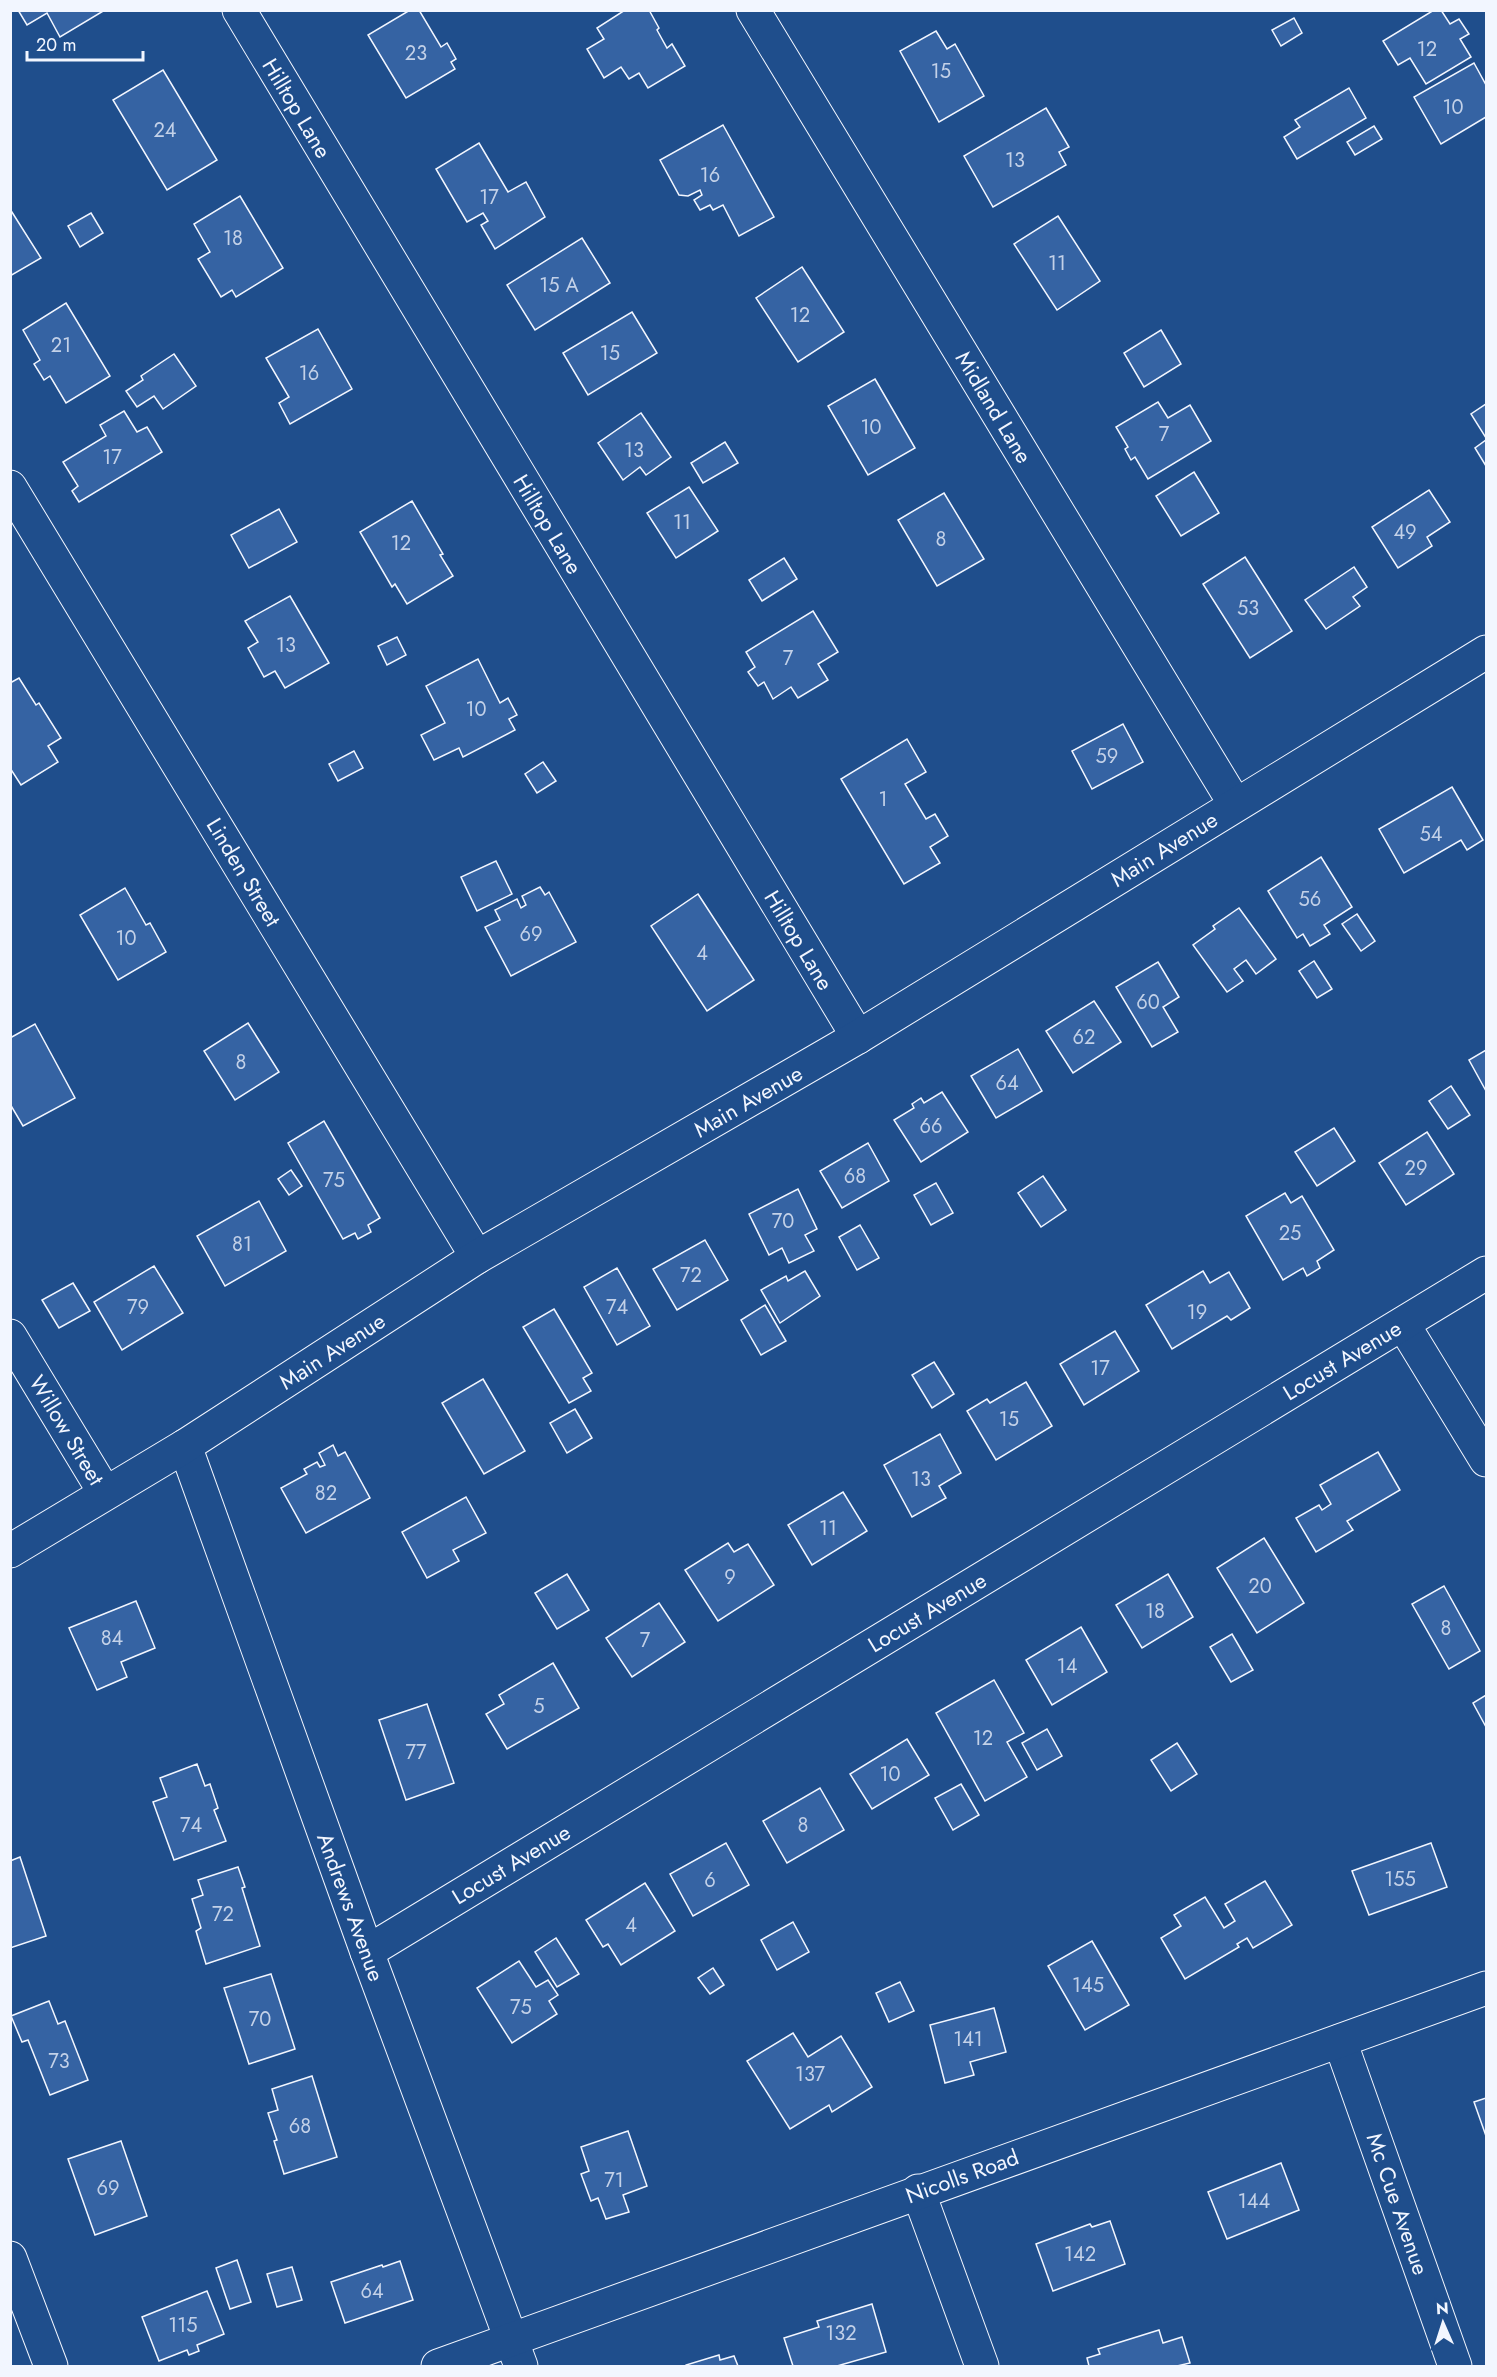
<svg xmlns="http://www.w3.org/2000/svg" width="1497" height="2377" viewBox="0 0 1497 2377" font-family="Jost,sans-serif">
<rect width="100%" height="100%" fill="#1f4e8c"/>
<g fill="#3563a3" stroke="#f2f6ff" stroke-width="1.5">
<path d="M 18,10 L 105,10 L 60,37 L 47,13 L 27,25 Z"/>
<path d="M 410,10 L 419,10 L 441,47 L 447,43 L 456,59 L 451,62 L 455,69 L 406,98 L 368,35 Z"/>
<path d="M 625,10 L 649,10 L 659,28 L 657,30 L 667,48 L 672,44 L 685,66 L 648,88 L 639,73 L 629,79 L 621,67 L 604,78 L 587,49 L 604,39 L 597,28 Z"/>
<path d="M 1434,10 L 1441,10 L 1450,24 L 1459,19 L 1469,34 L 1460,39 L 1471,57 L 1426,84 L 1410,58 L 1398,65 L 1383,41 Z"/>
<path d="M 1294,18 L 1302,33 L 1281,46 L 1272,30 Z"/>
<path d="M 936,31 L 947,49 L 955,44 L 984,96 L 939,122 L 900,51 Z"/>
<path d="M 1474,63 L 1486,85 L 1486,117 L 1441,144 L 1414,97 Z"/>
<path d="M 163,70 L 217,160 L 167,190 L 113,100 Z"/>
<path d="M 1349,88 L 1366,118 L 1297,159 L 1284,137 L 1300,127 L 1295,120 Z"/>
<path d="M 1046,108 L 1069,147 L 1059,152 L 1066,165 L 993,207 L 964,156 Z"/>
<path d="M 723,125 L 774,217 L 739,236 L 723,205 L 713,210 L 710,205 L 700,210 L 694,200 L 702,195 L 700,190 L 688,196 L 679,195 L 660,160 Z"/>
<path d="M 1374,126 L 1382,139 L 1355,155 L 1347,142 Z"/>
<path d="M 479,143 L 508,192 L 526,182 L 545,217 L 495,249 L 481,225 L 488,221 L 483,213 L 467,222 L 436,169 Z"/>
<path d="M 240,196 L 283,268 L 236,297 L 232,290 L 221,297 L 198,259 L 210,252 L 194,224 Z"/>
<path d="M 10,209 L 41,258 L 10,276 Z"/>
<path d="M 91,213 L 103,233 L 80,247 L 68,226 Z"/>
<path d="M 1058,216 L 1100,281 L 1057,310 L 1014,244 Z"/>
<path d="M 582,238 L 610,283 L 535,330 L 507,285 Z"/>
<path d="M 802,267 L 844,332 L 798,362 L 756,298 Z"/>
<path d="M 66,303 L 110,376 L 66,403 L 50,376 L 44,380 L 34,364 L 40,360 L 23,330 Z"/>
<path d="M 632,312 L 657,353 L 588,395 L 563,353 Z"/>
<path d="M 318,329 L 352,389 L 290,424 L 279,403 L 289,397 L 266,358 Z"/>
<path d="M 1161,330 L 1181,364 L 1144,387 L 1124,353 Z"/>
<path d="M 174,354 L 196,386 L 163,409 L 154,396 L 137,407 L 126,391 L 143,380 L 141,376 Z"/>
<path d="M 875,379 L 915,448 L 868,475 L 828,406 Z"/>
<path d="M 1158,402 L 1168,418 L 1190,405 L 1211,441 L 1148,479 L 1135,457 L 1131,460 L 1125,449 L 1128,447 L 1116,427 Z"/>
<path d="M 1486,404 L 1486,438 L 1471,414 Z"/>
<path d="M 124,411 L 137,432 L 147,427 L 162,452 L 79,502 L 72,491 L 78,486 L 63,462 L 106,436 L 100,425 Z"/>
<path d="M 641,413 L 671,457 L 646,475 L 640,467 L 623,480 L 598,443 Z"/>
<path d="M 1486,440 L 1486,466 L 1475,448 Z"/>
<path d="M 725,442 L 738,463 L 703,483 L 691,463 Z"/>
<path d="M 1194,472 L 1219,513 L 1181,536 L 1156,496 Z"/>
<path d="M 689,487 L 718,531 L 676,558 L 647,513 Z"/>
<path d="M 1429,490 L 1450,522 L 1427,537 L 1432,546 L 1398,568 L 1372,527 Z"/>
<path d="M 944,493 L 984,559 L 937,586 L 898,520 Z"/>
<path d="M 412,501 L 443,554 L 440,555 L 453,576 L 407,604 L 395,584 L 392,587 L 360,532 Z"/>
<path d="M 279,509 L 297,542 L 249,568 L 231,535 Z"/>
<path d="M 1245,557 L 1292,631 L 1250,658 L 1203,584 Z"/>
<path d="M 784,558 L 797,579 L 762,601 L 749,580 Z"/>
<path d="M 1354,567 L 1367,587 L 1353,597 L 1360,606 L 1326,629 L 1305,600 Z"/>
<path d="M 290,596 L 329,663 L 285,688 L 275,671 L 264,677 L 248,648 L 258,642 L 245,621 Z"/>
<path d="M 813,611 L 838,652 L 818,664 L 828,680 L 798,698 L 791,687 L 773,699 L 764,682 L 758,686 L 748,672 L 755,667 L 746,652 Z"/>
<path d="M 397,637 L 406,655 L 387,665 L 378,646 Z"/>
<path d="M 478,659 L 500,703 L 508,698 L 517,715 L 509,719 L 515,730 L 463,757 L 459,748 L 434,760 L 421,735 L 445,723 L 426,686 Z"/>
<path d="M 19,678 L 36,705 L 39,703 L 61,738 L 48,746 L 58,762 L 21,785 L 10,768 L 10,683 Z"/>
<path d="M 1123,724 L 1143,762 L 1092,789 L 1072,751 Z"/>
<path d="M 907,739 L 926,772 L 905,784 L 926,819 L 935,814 L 948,836 L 930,847 L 940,863 L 904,884 L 841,779 Z"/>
<path d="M 354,751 L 363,768 L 338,781 L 329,764 Z"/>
<path d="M 543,762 L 556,781 L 537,793 L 525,774 Z"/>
<path d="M 1452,787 L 1483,840 L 1467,850 L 1461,840 L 1404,873 L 1379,829 Z"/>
<path d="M 1321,857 L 1352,907 L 1324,925 L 1330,934 L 1310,946 L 1303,934 L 1297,938 L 1268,891 Z"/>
<path d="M 496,861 L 512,894 L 477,911 L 461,877 Z"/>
<path d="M 540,887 L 545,895 L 549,892 L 576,942 L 511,976 L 485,927 L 500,920 L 495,910 L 517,899 L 521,908 L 526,905 L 522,896 Z"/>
<path d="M 125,888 L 146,925 L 150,923 L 166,952 L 118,980 L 80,915 Z"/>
<path d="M 698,894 L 754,980 L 707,1011 L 651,926 Z"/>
<path d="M 1239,908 L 1276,959 L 1256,974 L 1246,960 L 1234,969 L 1243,981 L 1227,992 L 1193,945 L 1215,929 L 1213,926 Z"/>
<path d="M 1357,914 L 1375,941 L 1361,951 L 1342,924 Z"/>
<path d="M 1314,961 L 1332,989 L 1317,998 L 1299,971 Z"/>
<path d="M 1158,962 L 1179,997 L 1163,1007 L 1178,1032 L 1152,1047 L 1116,987 Z"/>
<path d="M 1094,1001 L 1121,1042 L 1073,1073 L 1046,1031 Z"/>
<path d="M 248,1023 L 279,1072 L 235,1100 L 204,1051 Z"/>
<path d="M 35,1024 L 75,1098 L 23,1126 L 10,1104 L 10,1038 Z"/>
<path d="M 1018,1049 L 1042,1091 L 996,1118 L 971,1076 Z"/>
<path d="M 1486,1050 L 1486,1091 L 1469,1060 Z"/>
<path d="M 1451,1086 L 1470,1115 L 1448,1129 L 1429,1101 Z"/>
<path d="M 942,1092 L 968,1132 L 921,1162 L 894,1120 L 914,1108 L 912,1104 L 921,1098 L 924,1103 Z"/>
<path d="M 324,1121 L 380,1218 L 368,1225 L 371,1232 L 358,1239 L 355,1233 L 343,1239 L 288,1143 Z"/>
<path d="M 1334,1128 L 1355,1161 L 1317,1186 L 1295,1152 Z"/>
<path d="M 1427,1132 L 1454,1174 L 1406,1205 L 1379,1163 Z"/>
<path d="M 868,1143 L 889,1181 L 842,1208 L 820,1171 Z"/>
<path d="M 291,1170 L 302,1186 L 289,1195 L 278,1179 Z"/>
<path d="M 1043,1176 L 1066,1210 L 1041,1227 L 1018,1193 Z"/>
<path d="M 936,1183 L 953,1213 L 931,1225 L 914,1195 Z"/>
<path d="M 798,1189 L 817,1229 L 805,1235 L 814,1251 L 789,1263 L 782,1248 L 769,1255 L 749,1214 Z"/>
<path d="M 1285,1193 L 1291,1203 L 1302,1196 L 1334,1250 L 1317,1261 L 1320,1268 L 1307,1276 L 1303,1268 L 1283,1280 L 1246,1216 Z"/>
<path d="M 259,1201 L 286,1251 L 225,1286 L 197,1236 Z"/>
<path d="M 860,1225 L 879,1258 L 857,1270 L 839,1237 Z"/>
<path d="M 705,1240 L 728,1280 L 677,1310 L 653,1269 Z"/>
<path d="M 154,1266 L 183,1313 L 122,1350 L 94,1302 Z"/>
<path d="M 617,1268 L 650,1326 L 617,1345 L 584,1287 Z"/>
<path d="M 805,1271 L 820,1296 L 780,1323 L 761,1290 L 786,1276 L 788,1281 Z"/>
<path d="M 1203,1271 L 1210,1283 L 1229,1272 L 1250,1308 L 1231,1320 L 1227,1316 L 1172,1349 L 1146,1305 Z"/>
<path d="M 73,1283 L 90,1311 L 59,1328 L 42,1300 Z"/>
<path d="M 765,1305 L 786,1341 L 761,1355 L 741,1320 Z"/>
<path d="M 554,1309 L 592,1373 L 583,1378 L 591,1391 L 569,1403 L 523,1327 Z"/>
<path d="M 1115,1331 L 1139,1371 L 1084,1405 L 1060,1364 Z"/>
<path d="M 934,1362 L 954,1394 L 932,1408 L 912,1375 Z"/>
<path d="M 483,1379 L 525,1451 L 484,1474 L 442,1403 Z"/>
<path d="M 1026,1382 L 1052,1426 L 996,1460 L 967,1411 L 987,1399 L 990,1403 Z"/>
<path d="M 575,1409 L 592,1438 L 567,1453 L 550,1423 Z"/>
<path d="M 940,1434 L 961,1473 L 939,1486 L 946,1498 L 912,1517 L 884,1465 Z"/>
<path d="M 333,1445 L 338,1456 L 345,1452 L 370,1498 L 306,1533 L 281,1488 L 307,1474 L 304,1469 L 317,1462 L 320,1467 L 325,1465 L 319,1453 Z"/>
<path d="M 1378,1452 L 1400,1490 L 1347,1521 L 1353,1530 L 1316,1552 L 1296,1518 L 1319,1505 L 1322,1510 L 1331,1504 L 1320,1485 Z"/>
<path d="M 843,1492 L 867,1531 L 812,1565 L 788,1525 Z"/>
<path d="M 466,1497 L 486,1533 L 453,1550 L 459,1561 L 427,1578 L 402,1532 Z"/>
<path d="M 1264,1538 L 1304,1603 L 1257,1633 L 1217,1568 Z"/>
<path d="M 728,1543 L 734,1552 L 748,1544 L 774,1585 L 718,1621 L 685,1570 Z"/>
<path d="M 567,1574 L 589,1610 L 557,1629 L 535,1593 Z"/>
<path d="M 1168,1574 L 1193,1617 L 1142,1648 L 1116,1605 Z"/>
<path d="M 1444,1586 L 1480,1651 L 1449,1669 L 1412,1604 Z"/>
<path d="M 136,1601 L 155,1648 L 121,1662 L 127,1677 L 97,1690 L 69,1628 Z"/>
<path d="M 659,1603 L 685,1642 L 632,1677 L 606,1638 Z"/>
<path d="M 1081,1627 L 1107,1672 L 1052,1705 L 1026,1660 Z"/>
<path d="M 1232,1634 L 1253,1670 L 1231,1682 L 1210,1647 Z"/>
<path d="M 553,1663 L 579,1708 L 507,1749 L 486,1714 L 504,1704 L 499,1695 Z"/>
<path d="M 994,1680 L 1024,1733 L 1007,1742 L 1027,1777 L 985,1801 L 936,1713 Z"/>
<path d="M 1486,1695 L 1486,1727 L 1473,1703 Z"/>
<path d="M 427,1704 L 454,1783 L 406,1800 L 379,1720 Z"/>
<path d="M 1047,1729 L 1062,1756 L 1037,1770 L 1022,1743 Z"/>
<path d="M 907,1739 L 929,1775 L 872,1809 L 850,1774 Z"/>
<path d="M 1177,1743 L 1197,1774 L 1171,1791 L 1151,1760 Z"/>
<path d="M 197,1764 L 205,1786 L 210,1784 L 218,1808 L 214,1810 L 226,1841 L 174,1860 L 153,1802 L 167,1797 L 160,1778 Z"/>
<path d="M 961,1784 L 979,1815 L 953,1830 L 935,1798 Z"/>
<path d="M 820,1788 L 844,1830 L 787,1863 L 763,1821 Z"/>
<path d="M 726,1843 L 749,1885 L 693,1916 L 670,1874 Z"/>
<path d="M 1431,1843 L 1447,1887 L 1369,1915 L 1352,1871 Z"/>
<path d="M 20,1857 L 46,1936 L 10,1948 L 10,1861 Z"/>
<path d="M 238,1867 L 245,1887 L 242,1888 L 260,1946 L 206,1964 L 196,1931 L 201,1928 L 192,1899 L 203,1895 L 198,1880 Z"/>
<path d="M 1265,1881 L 1292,1925 L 1253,1948 L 1247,1938 L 1237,1944 L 1239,1947 L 1185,1979 L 1161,1938 L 1181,1926 L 1174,1915 L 1205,1897 L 1224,1928 L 1235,1921 L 1225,1904 Z"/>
<path d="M 645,1883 L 675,1931 L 621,1965 L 608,1944 L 603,1947 L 586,1920 Z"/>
<path d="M 793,1922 L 809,1952 L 777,1970 L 761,1940 Z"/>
<path d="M 556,1938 L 579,1974 L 557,1987 L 535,1952 Z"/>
<path d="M 1092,1941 L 1129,2005 L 1085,2030 L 1048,1966 Z"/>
<path d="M 519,1961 L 536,1987 L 548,1980 L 558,1995 L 549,2001 L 557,2014 L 512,2043 L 477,1988 Z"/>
<path d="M 713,1968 L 724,1985 L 710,1994 L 698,1978 Z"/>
<path d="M 271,1974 L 295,2049 L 249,2064 L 224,1988 Z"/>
<path d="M 900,1982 L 914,2011 L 889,2022 L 876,1993 Z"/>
<path d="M 49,2001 L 58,2024 L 65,2021 L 88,2080 L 50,2095 L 28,2040 L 22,2042 L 11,2016 Z"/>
<path d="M 994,2008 L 1006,2052 L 970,2062 L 974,2075 L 945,2083 L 930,2025 Z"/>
<path d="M 793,2033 L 808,2057 L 841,2036 L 872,2087 L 832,2112 L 829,2105 L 790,2129 L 747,2061 Z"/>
<path d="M 312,2076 L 337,2157 L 284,2174 L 274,2141 L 277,2140 L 268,2113 L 278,2110 L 272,2089 Z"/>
<path d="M 1486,2098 L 1486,2136 L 1474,2102 Z"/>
<path d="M 628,2131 L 647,2186 L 623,2195 L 629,2212 L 606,2219 L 598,2198 L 591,2201 L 581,2174 L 589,2171 L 581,2147 Z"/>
<path d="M 121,2141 L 147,2216 L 95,2235 L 68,2159 Z"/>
<path d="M 1281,2163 L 1299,2210 L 1227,2239 L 1208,2192 Z"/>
<path d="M 1110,2221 L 1125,2264 L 1053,2291 L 1036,2244 L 1090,2224 L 1092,2227 Z"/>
<path d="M 237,2260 L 251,2302 L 230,2309 L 216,2268 Z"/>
<path d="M 400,2261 L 413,2300 L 345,2323 L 331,2282 L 382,2265 L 383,2267 Z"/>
<path d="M 292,2267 L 302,2300 L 277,2307 L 267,2274 Z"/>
<path d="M 207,2291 L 224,2334 L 197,2345 L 199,2351 L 189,2355 L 187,2350 L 159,2361 L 142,2317 Z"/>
<path d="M 872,2304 L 886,2352 L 837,2366 L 793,2366 L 784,2338 L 819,2327 L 817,2321 Z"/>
<path d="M 1159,2330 L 1163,2343 L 1182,2337 L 1190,2363 L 1177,2366 L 1089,2366 L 1087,2358 L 1100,2354 L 1098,2349 Z"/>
<path d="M 719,2355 L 720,2360 L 734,2356 L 738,2366 L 686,2366 L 686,2365 Z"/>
</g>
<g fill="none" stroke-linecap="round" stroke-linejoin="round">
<defs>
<g id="minor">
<path d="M 239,10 L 858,1037"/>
<path d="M 753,10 L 1235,804"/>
<path d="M 10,487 L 477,1257"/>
<path d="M 1403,1324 L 1486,1460"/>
<path d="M 10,1336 L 105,1493"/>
<path d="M 185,1446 L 367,1952 L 521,2366"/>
<path d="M 367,1952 L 1486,1273"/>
<path d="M 1340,2041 L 1455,2366"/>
<path d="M 918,2191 L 982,2366"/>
<path d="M 10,2258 L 51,2366"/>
<path d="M 438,2366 L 1486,1988"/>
</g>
<path id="tertiary" d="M 10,1551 L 185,1446 L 477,1257 L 858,1037 L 1486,652"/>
</defs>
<use href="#minor" stroke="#f2f6ff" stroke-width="35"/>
<use href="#tertiary" stroke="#f2f6ff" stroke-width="35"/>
<use href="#minor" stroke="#1f4e8c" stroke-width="33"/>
<use href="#tertiary" stroke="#1f4e8c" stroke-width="33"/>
</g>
<g text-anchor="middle" stroke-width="4.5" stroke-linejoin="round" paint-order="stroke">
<g font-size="20" fill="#c3d1e8">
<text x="1427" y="56">12</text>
<text x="416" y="60">23</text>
<text x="941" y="78">15</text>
<text x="1453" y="114">10</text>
<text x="165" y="137">24</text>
<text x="1015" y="167">13</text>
<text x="710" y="182">16</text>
<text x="489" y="204">17</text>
<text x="233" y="245">18</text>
<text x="1057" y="270">11</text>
<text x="559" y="292">15 A</text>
<text x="800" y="322">12</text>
<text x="61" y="352">21</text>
<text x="610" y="360">15</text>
<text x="309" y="380">16</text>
<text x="871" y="434">10</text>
<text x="1164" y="441">7</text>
<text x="634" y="457">13</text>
<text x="112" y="464">17</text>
<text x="682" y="529">11</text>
<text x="1405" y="539">49</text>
<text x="941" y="546">8</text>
<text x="401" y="550">12</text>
<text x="1248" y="615">53</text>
<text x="286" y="652">13</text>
<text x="788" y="665">7</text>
<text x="476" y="716">10</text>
<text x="1107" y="763">59</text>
<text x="883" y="806">1</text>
<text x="1431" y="841">54</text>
<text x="1310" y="906">56</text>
<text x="531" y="941">69</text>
<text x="126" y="945">10</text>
<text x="702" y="960">4</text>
<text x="1148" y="1009">60</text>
<text x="1084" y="1044">62</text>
<text x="241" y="1069">8</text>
<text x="1007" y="1090">64</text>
<text x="931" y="1133">66</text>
<text x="1416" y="1175">29</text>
<text x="855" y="1183">68</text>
<text x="334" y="1187">75</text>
<text x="783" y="1228">70</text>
<text x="1290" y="1240">25</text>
<text x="242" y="1251">81</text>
<text x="691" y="1282">72</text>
<text x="138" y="1314">79</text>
<text x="617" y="1314">74</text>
<text x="1197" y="1319">19</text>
<text x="1100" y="1375">17</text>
<text x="1009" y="1426">15</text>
<text x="921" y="1486">13</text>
<text x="326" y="1500">82</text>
<text x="828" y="1535">11</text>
<text x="730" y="1584">9</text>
<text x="1260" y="1593">20</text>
<text x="1155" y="1618">18</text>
<text x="1446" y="1635">8</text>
<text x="112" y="1645">84</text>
<text x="645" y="1647">7</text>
<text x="1067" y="1673">14</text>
<text x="539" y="1713">5</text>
<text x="983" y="1745">12</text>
<text x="416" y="1759">77</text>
<text x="890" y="1781">10</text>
<text x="191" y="1832">74</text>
<text x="803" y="1832">8</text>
<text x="1400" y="1886">155</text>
<text x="710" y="1887">6</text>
<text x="223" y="1921">72</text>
<text x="631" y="1932">4</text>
<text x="1088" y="1992">145</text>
<text x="521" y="2014">75</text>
<text x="260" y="2026">70</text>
<text x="968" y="2046">141</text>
<text x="59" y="2068">73</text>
<text x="810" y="2081">137</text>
<text x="300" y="2133">68</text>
<text x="614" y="2187">71</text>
<text x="108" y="2195">69</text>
<text x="1254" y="2208">144</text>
<text x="1080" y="2261">142</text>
<text x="372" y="2298">64</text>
<text x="183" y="2332">115</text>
<text x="841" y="2340">132</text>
</g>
<g font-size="22" fill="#f2f6ff" stroke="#1f4e8c">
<text transform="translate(297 108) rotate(59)" y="8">Hilltop Lane</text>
<text transform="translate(994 407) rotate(59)" y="8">Midland Lane</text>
<text transform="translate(548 524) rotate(59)" y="8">Hilltop Lane</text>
<text transform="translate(1164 849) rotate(-32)" y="8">Main Avenue</text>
<text transform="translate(244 872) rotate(59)" y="8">Linden Street</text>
<text transform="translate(799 940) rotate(59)" y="8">Hilltop Lane</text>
<text transform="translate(748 1101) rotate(-30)" y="8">Main Avenue</text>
<text transform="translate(332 1351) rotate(-33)" y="8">Main Avenue</text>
<text transform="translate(1342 1360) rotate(-31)" y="8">Locust Avenue</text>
<text transform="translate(67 1430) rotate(59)" y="8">Willow Street</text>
<text transform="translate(927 1612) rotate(-31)" y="8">Locust Avenue</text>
<text transform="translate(511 1864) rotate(-31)" y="8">Locust Avenue</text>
<text transform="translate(351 1907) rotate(70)" y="8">Andrews Avenue</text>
<text transform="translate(962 2176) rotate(-20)" y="8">Nicolls Road</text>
<text transform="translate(1398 2204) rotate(71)" y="8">Mc Cue Avenue</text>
</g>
</g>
<rect width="1497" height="2377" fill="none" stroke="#f2f6ff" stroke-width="24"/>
<g transform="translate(1443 2323) rotate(357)" stroke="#1f4e8c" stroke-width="4.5" paint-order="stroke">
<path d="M0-4.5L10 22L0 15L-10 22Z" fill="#f2f6ff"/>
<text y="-9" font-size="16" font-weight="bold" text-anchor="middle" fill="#f2f6ff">N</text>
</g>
<path d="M27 51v9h116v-9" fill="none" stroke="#f2f6ff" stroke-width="3"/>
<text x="36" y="51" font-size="18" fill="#f2f6ff" stroke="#1f4e8c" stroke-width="4.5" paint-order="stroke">20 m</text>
</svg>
